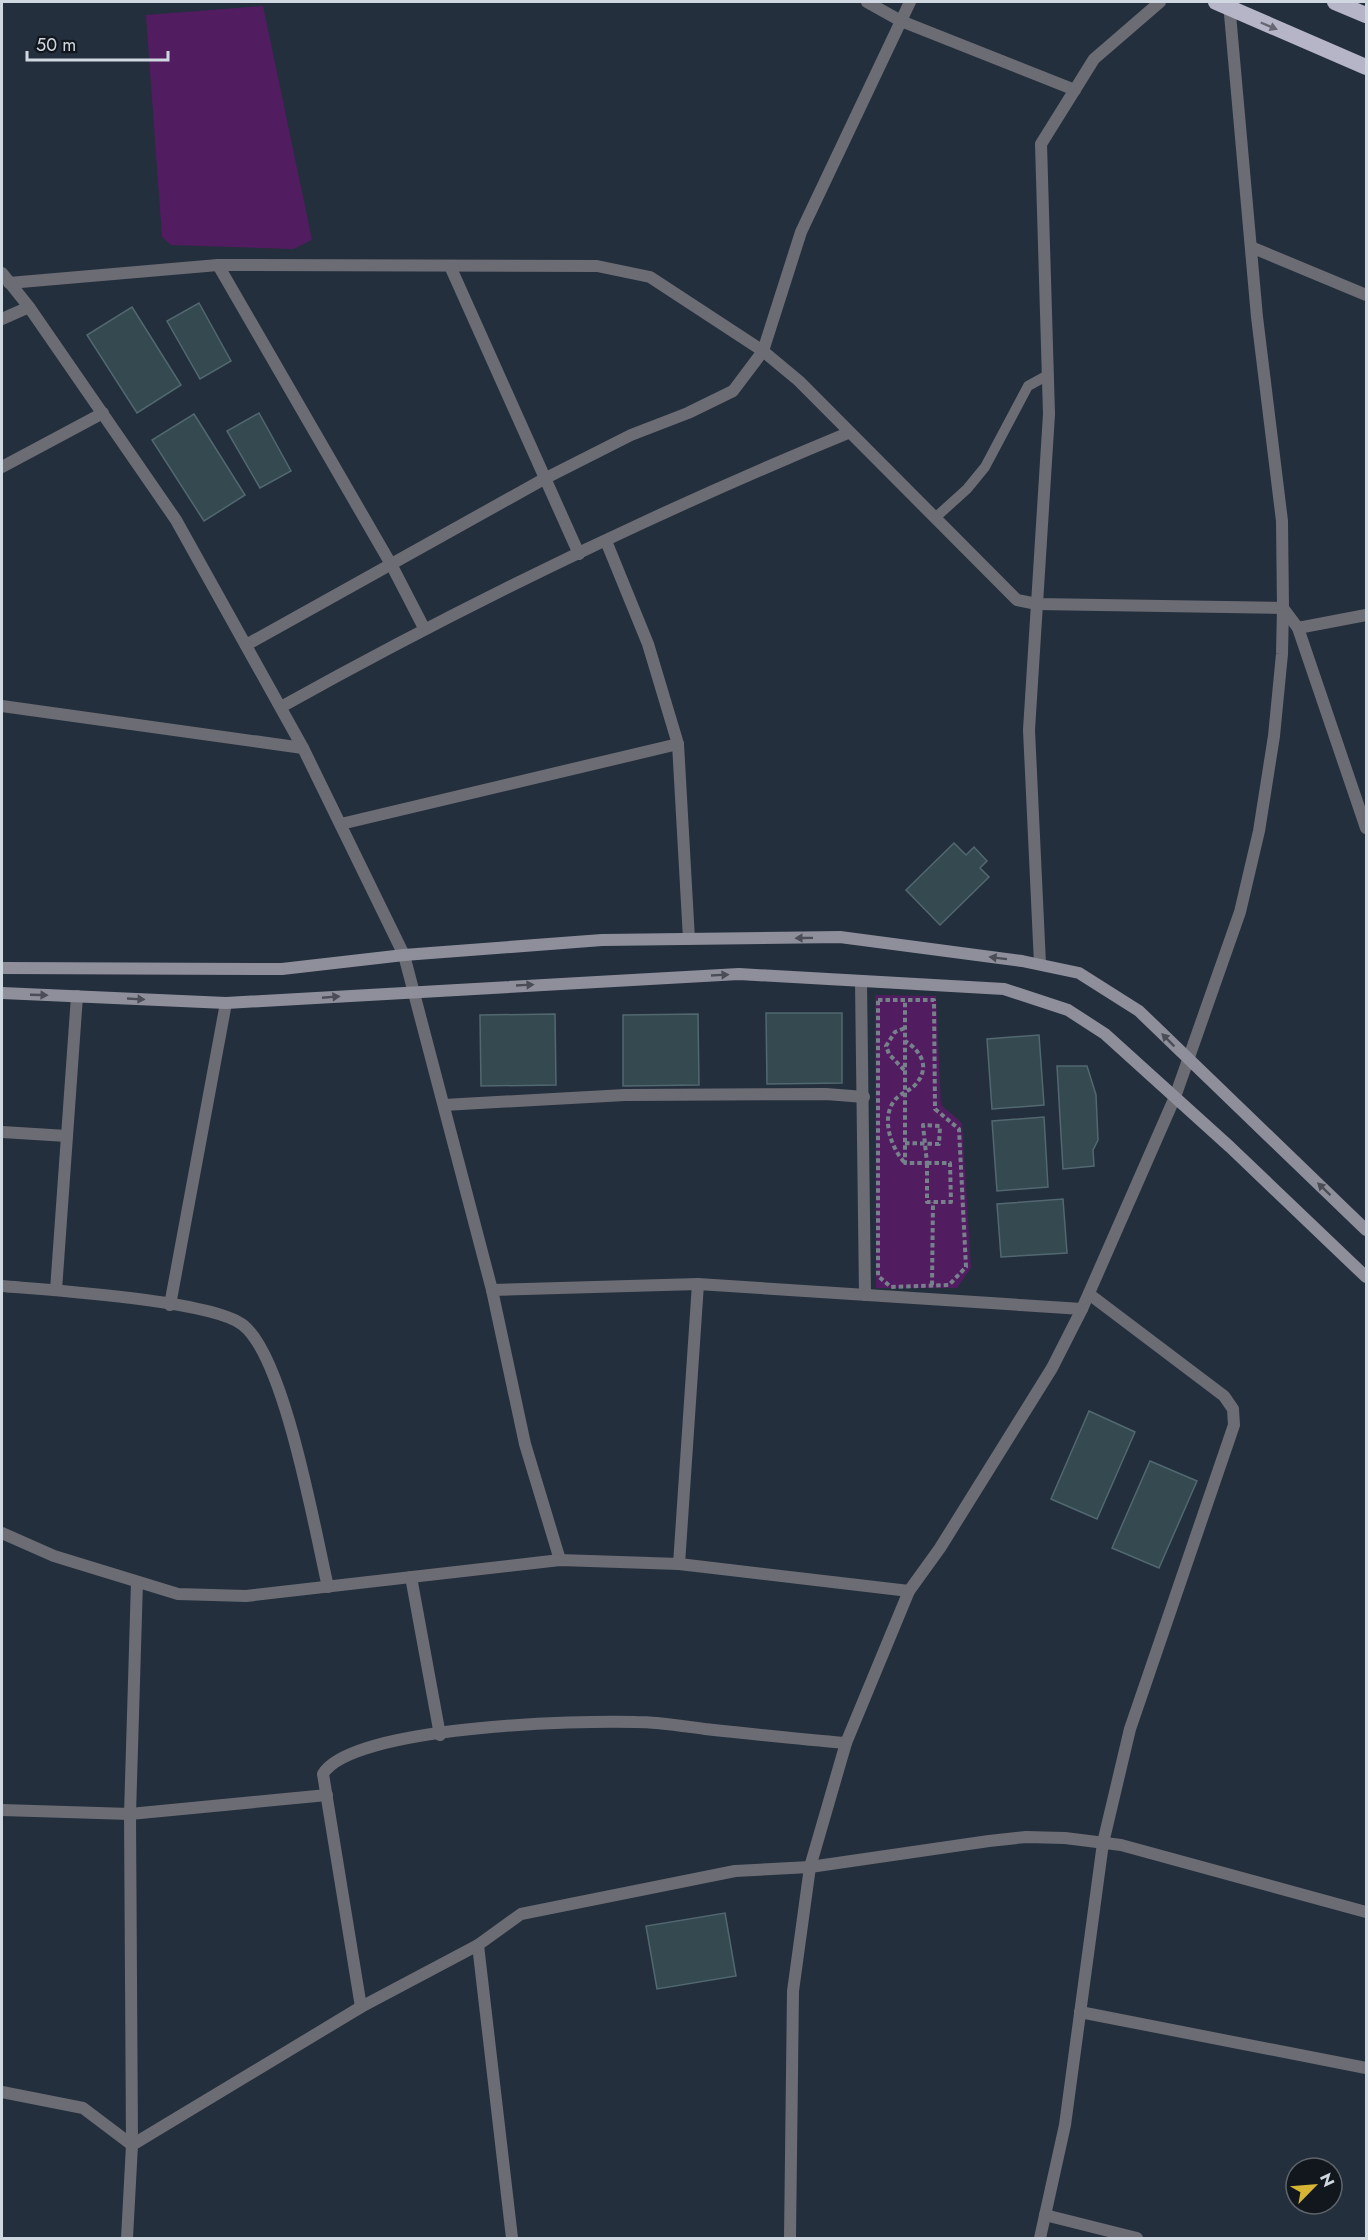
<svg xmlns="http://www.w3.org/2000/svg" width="1368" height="2240" viewBox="0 0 1368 2240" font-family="Jost,sans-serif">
<rect width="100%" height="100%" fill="#242f3d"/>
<g fill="#521c61">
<path d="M 263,6 L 312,240 L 293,249 L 171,245 L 162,237 L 146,15 Z"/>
<path d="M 875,995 L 936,996 L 941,1105 L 962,1123 L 971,1268 L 957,1288 L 876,1288 Z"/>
</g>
<g fill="#344950" stroke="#526870" stroke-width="1.5">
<path d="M 199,303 L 231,361 L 200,379 L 167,321 Z"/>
<path d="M 132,307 L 181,385 L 137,413 L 87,335 Z"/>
<path d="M 259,413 L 291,471 L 260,488 L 227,431 Z"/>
<path d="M 194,414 L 245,495 L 204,521 L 152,440 Z"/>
<path d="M 954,843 L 966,855 L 974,847 L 987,861 L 980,868 L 989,877 L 940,925 L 906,890 Z"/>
<path d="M 766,1013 L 842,1013 L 842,1083 L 767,1084 Z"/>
<path d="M 555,1014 L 556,1085 L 481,1086 L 480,1015 Z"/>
<path d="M 698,1014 L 699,1085 L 623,1086 L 623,1015 Z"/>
<path d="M 1039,1035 L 1044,1105 L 992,1109 L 987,1039 Z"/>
<path d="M 1057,1066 L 1087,1066 L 1096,1095 L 1098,1140 L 1093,1150 L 1094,1166 L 1063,1169 Z"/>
<path d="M 1044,1117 L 1048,1187 L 997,1191 L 992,1121 Z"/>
<path d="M 1063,1199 L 1067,1253 L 1001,1257 L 997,1204 Z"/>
<path d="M 1089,1411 L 1135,1432 L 1097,1519 L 1051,1499 Z"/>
<path d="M 1150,1461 L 1197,1481 L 1159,1568 L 1112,1548 Z"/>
<path d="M 725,1913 L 736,1976 L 657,1989 L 646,1926 Z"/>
</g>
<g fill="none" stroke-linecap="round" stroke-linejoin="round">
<g stroke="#77818c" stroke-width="4" stroke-dasharray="4.5 3" stroke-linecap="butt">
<path d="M 878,1000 L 934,1000 L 935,1109 L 959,1129 L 966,1267 L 949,1285 L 891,1287 L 878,1276 Z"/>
<path d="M 904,1070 L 889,1054 L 886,1046 L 895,1032 L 905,1028"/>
<path d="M 905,1143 L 939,1144 L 940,1126 L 923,1125 L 927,1163 L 905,1163 C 905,1108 905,1054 905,1000"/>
<path d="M 904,1162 C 891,1147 881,1119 894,1101 C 899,1094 907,1092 913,1087 C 931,1070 923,1052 905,1041"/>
<path d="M 927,1163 L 950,1163 L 951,1202 L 927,1202 Z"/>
<path d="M 932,1285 L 933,1202"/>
</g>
<path stroke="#6c6c74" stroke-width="10" d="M 936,517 L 967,489 L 985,467 L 1028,386 L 1048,375"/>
<g stroke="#6c6c74" stroke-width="12">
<path d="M 867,2 L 901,21 L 1075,90"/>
<path d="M 1229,3 L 1257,317 L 1282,521 L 1283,608 L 1298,628 L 1366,828"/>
<path d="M 1251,247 L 1366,295"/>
<path d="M 218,265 L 392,566 L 424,628"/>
<path d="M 450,266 L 579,554"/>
<path d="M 2,273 L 29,307 L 176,520 L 303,748 L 404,955 L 492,1290 L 525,1444 L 560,1560"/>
<path d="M 9,283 L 218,265 L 597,266 L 650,277 L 763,351 L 799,381 L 1017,600 L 1037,604 L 1283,608"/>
<path d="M 2,319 L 29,307"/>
<path d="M 2,467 L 103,413"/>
<path d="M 606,541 L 648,644 L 678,744 L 689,939"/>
<path d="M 1298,628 L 1366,615"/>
<path d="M 246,645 L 544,479 L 631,435 L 688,413 L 733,391 L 763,351 L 801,232 L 910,2"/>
<path d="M 2,706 L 303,748"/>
<path d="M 281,707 C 464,605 654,513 848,433"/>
<path d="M 341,824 L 678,744"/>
<path d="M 1040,964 L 1029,730 L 1049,414 L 1041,144 L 1094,59 L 1160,2"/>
<path d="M 861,982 L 865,1295"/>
<path d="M 444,1105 L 625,1095 L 826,1094 L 864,1097"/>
<path d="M 2,1132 L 67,1136"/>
<path d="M 2,1286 C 48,1290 212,1300 243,1325 C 285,1358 315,1531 328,1587"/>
<path d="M 56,1290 L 77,996"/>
<path d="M 492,1290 L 698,1284 L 1082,1309"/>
<path d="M 170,1305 L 226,1003"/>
<path d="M 679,1564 L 698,1284"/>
<path d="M 411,1577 L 440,1735"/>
<path d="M 2,1810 L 130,1814 L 327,1795"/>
<path d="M 478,1945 L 512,2238"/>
<path d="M 361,2007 L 323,1774 C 351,1726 580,1720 636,1722 C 659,1722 682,1726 705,1729 C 752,1734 799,1739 846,1743"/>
<path d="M 1080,2012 L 1366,2068"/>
<path d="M 2,2092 L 83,2108 L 132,2145 L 361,2007 L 478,1945 L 521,1914 L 735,1871 L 810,1867 L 989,1841 L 1026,1837 L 1065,1838 L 1121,1845 L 1366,1912"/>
<path d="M 1045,2215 L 1137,2238"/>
<path d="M 127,2238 L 132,2145 L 130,1814 L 137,1582"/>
<path d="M 1040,2238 L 1065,2125 L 1103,1843 L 1130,1729 L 1234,1425 L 1233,1409 L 1224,1396 L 1089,1294"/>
</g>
<g stroke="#6c6c74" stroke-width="12">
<path d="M 2,1533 L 54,1556 L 178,1594 L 246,1596 L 560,1560 L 679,1564 L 909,1591"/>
<path d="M 790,2238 L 793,1991 L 810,1867 L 846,1743 L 909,1591 L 940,1548 L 1052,1368 L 1082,1309 L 1175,1097 L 1240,912 L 1259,831 L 1274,736 L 1282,654 L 1283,608"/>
</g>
<g stroke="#8f8f9c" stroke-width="12">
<path d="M 2,968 L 282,969 L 404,955 L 602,940 L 840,937 L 1022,961 L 1079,973 L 1139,1011 L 1366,1230"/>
<path d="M 2,993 L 226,1003 L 739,974 L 1004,989 L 1068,1010 L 1105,1034 L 1230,1147 L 1366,1277"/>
</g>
<g stroke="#b6b5c8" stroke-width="16">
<path d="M 1216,2 L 1366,67"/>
<path d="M 1335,2 L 1366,15"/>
</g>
</g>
<defs><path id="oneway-solid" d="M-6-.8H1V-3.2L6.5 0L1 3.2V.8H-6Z" transform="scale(1.5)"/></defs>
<use fill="#646672" href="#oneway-solid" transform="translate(1269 26) rotate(23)"/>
<g fill="#4a4d56">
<use href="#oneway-solid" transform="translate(804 938) rotate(179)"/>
<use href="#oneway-solid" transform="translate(998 958) rotate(-173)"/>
<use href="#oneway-solid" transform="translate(720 975) rotate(-3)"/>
<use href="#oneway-solid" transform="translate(525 985) rotate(-3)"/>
<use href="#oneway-solid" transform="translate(39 995) rotate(2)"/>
<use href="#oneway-solid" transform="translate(331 997) rotate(-5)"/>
<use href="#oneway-solid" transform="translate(136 999) rotate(3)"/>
<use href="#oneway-solid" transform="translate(1168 1040) rotate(-135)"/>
<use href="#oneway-solid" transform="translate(1324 1189) rotate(-136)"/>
</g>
<rect width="1368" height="2240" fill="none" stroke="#cfd7e0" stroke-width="6"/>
<g transform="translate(1314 2186) rotate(65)"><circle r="28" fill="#12171d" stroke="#5e646b" stroke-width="1.5"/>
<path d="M0-4.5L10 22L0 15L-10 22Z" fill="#d6b534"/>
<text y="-9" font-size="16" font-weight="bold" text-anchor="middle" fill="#cfd7e0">N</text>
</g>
<path d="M27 51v9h141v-9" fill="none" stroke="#cfd7e0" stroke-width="3"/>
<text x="36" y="51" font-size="18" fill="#cfd7e0" stroke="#12171d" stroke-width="4.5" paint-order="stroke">50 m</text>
</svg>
